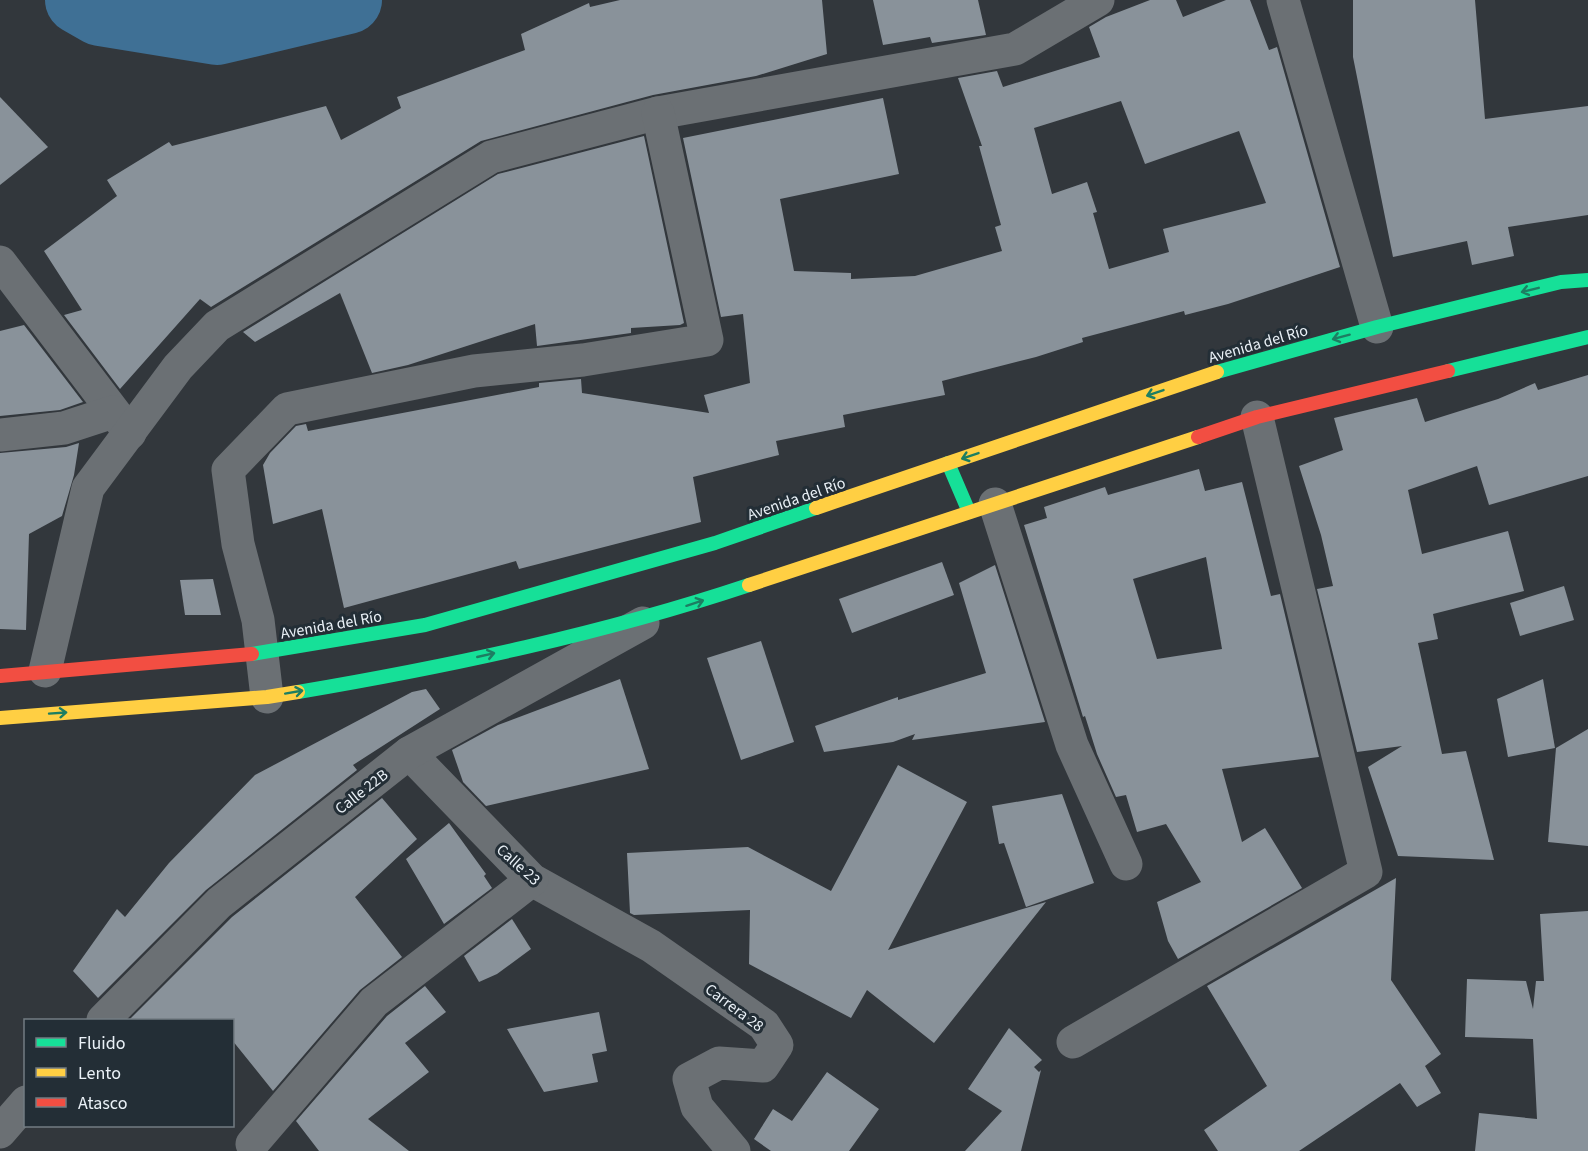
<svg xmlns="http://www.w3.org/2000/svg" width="1588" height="1151" viewBox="0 0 1588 1151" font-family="'Source Sans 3',sans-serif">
<rect width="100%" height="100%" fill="#32373c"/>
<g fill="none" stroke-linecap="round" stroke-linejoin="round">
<path stroke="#3f7095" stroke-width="68" d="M 79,0 L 100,12 L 217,31 L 348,0"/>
</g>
<g fill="#89929a" fill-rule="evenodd">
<path d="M 620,0 L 822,0 L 827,54 L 756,76 L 653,95 L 481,141 L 211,307 L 200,299 L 120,389 L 64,315 L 82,310 L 44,251 L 117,196 L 107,180 L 169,142 L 172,146 L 326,106 L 341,140 L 401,108 L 397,97 L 525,50 L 521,34 L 589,3 L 590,7 Z"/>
<path d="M 873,0 L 978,0 L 986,35 L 932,43 L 930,37 L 883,45 Z"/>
<path d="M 1150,0 L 1176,0 L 1183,17 L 1226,0 L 1250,0 L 1269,50 L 1277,47 L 1340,267 L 1228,304 L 1185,315 L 1184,311 L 1082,338 L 1083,342 L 1036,357 L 942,381 L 945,395 L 843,415 L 845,427 L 776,441 L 779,455 L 693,477 L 701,522 L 519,569 L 516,561 L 344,608 L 322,509 L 273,524 L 263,465 L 270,453 L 296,426 L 306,424 L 308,431 L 539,387 L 539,383 L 581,379 L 582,393 L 709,413 L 704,395 L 750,383 L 743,314 L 721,317 L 683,138 L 883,98 L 899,174 L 780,199 L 794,271 L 851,273 L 851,279 L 915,276 L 1002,251 L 995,227 L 1001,225 L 979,146 L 982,146 L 958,78 L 997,71 L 1003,87 L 1100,57 L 1089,27 L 1106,17 ZM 1121,101 L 1145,164 L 1239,131 L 1266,203 L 1163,229 L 1169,252 L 1109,269 L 1093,213 L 1097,212 L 1087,182 L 1052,194 L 1034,128 Z"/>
<path d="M 1353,0 L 1475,0 L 1485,119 L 1588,106 L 1588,215 L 1508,227 L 1514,256 L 1472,265 L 1467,241 L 1393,257 L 1353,57 Z"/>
<path d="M 0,97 L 48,147 L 0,185 Z"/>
<path d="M 644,136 L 684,323 L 680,325 L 631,328 L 631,333 L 537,346 L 535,324 L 408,365 L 372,373 L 340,293 L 255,342 L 243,332 L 498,174 Z"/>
<path d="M 24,325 L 83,402 L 60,410 L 0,416 L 0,331 Z"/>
<path d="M 1588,375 L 1588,476 L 1489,505 L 1477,466 L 1408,490 L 1422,554 L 1508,531 L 1524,591 L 1433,614 L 1438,639 L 1418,643 L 1442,754 L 1466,751 L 1494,860 L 1398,856 L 1368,767 L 1402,746 L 1357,752 L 1317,589 L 1333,586 L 1321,535 L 1299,466 L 1343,450 L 1334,418 L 1417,398 L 1425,422 L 1498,399 L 1535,383 L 1538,390 Z"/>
<path d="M 79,443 L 74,475 L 62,516 L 29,534 L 26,630 L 0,629 L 0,453 L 66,447 Z"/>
<path d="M 1199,469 L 1205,491 L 1242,482 L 1271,596 L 1280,594 L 1319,757 L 1222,769 L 1242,842 L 1265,828 L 1302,888 L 1178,959 L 1168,941 L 1157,902 L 1201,882 L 1166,824 L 1137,832 L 1126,795 L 1116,797 L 1097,754 L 1085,716 L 1083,717 L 1024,525 L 1047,518 L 1044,507 L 1105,487 L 1108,495 ZM 1206,557 L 1222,649 L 1157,659 L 1133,579 Z"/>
<path d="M 942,562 L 954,595 L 852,633 L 839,599 Z"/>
<path d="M 995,565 L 1045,722 L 912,740 L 915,734 L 893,742 L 824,752 L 815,726 L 898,697 L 898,700 L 986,673 L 959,583 Z"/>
<path d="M 213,579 L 221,615 L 185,615 L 180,580 Z"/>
<path d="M 1564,586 L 1574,620 L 1520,636 L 1510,603 Z"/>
<path d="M 761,641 L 794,742 L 741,760 L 707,658 Z"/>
<path d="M 620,679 L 649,769 L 486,806 L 463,782 L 452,750 L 498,725 Z"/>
<path d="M 1543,679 L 1555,748 L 1508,757 L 1497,699 Z"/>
<path d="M 426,689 L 440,709 L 353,765 L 357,770 L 206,890 L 98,998 L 73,971 L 117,909 L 125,917 L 169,863 L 255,775 L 412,692 Z"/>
<path d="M 1588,729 L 1588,846 L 1548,842 L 1556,748 Z"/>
<path d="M 898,765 L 967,802 L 888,950 L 1046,902 L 934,1043 L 867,990 L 851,1018 L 749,964 L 750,910 L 634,915 L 630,913 L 627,853 L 748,847 L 831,891 Z"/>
<path d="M 1062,794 L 1094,883 L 1026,907 L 1004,843 L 999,844 L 992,806 Z"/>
<path d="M 382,798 L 417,839 L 355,897 L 402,957 L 360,990 L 273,1091 L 232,1040 L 232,1020 L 129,1020 L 232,917 Z"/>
<path d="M 449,823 L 486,874 L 484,876 L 492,888 L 444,924 L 406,859 Z"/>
<path d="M 1396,878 L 1391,980 L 1441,1054 L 1425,1066 L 1441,1093 L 1417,1107 L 1400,1083 L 1299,1151 L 1218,1151 L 1204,1130 L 1267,1086 L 1207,986 Z"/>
<path d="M 1588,911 L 1588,1151 L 1475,1151 L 1479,1113 L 1537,1119 L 1533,1039 L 1465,1037 L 1467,979 L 1526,981 L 1533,1009 L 1536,981 L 1544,981 L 1540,914 Z"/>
<path d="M 512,919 L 531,949 L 497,974 L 479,982 L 464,956 Z"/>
<path d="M 425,986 L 446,1012 L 405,1043 L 429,1072 L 368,1119 L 409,1151 L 319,1151 L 296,1121 L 387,1016 Z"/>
<path d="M 599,1012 L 607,1051 L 592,1054 L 598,1082 L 544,1092 L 507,1029 Z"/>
<path d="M 1009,1028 L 1042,1060 L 1034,1067 L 1039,1072 L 1041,1070 L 1021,1151 L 965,1151 L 1002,1111 L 968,1089 Z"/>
<path d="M 827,1072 L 879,1109 L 849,1151 L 771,1151 L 754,1139 L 773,1109 L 792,1121 Z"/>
</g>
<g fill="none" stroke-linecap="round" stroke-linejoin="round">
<g stroke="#6b7074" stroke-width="33">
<path d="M 1283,0 L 1377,327"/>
<path d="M 0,262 L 130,433"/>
<path d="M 0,435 L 64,428 L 113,412"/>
<path d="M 995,504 L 1072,745 L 1126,864"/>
<path d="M 45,671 L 88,488 L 178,367 L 217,326 L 491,157 L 658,113 L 1015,49 L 1098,0"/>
<path d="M 267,697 L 258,620 L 238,544 L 228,470 L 287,409 L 474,371 L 583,360 L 707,340 L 658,113"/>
<path d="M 409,753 L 532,880 L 651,946 L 764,1025 L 777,1045 L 763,1066 L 719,1063 L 689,1079 L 697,1107 L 734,1151"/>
<path d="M 103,1020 L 219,903 L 409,753 L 643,623"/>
<path d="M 1073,1042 L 1366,872 L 1257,417"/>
<path d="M 0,1132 L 26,1102"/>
<path d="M 252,1144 L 374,1002 L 532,880"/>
</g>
<g stroke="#16e098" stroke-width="14">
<path d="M 1448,371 L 1588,337"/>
<path d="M 1217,372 L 1377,327 L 1561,282 L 1588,280"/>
<path d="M 948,463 L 969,512"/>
<path d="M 252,654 L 425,625 L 715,543 L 816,508"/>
<path d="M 298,692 C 451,666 602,634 749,585"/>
</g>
<g stroke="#ffcf43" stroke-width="14">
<path d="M 816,508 L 1217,372"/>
<path d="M 749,585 L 1198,437"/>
<path d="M 0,718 L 267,697 L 298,692"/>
</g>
<g stroke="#f24e42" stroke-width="14">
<path d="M 1198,437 L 1257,417 L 1448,371"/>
<path d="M 0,676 L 252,654"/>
</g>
</g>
<defs><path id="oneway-shaft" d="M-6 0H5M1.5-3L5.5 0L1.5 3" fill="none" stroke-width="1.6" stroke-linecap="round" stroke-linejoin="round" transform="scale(1.5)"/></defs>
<g stroke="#1d7e62">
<use href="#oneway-shaft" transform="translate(1530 290) rotate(166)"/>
<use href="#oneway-shaft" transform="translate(1341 337) rotate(165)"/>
<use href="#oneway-shaft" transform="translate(1155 393) rotate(161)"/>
<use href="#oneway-shaft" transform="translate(970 456) rotate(161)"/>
<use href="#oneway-shaft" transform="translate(695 603) rotate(-18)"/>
<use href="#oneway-shaft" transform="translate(486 655) rotate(-13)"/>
<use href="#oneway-shaft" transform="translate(294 692) rotate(-10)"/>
<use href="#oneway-shaft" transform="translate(58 713) rotate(-4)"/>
</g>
<g text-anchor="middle" stroke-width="6" stroke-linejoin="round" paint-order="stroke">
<g font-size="16" fill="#eaf1f7" stroke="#232e36">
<text transform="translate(1258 343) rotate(-16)" y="6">Avenida del Río</text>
<text transform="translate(796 498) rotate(-19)" y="6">Avenida del Río</text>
<text transform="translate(331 624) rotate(-10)" y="6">Avenida del Río</text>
<text transform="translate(361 791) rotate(-38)" y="6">Calle 22B</text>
<text transform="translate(519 864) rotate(42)" y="6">Calle 23</text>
<text transform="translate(735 1007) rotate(37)" y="6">Carrera 28</text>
</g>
</g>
<rect x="24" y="1019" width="210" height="108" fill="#232e36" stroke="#737c83" stroke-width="1.5"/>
<rect x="36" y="1038" width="30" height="9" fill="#16e098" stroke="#737c83" stroke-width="1.5"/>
<text x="78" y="1049" font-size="18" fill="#eaf1f7">Fluido</text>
<rect x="36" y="1068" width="30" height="9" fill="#ffcf43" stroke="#737c83" stroke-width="1.5"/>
<text x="78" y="1079" font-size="18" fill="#eaf1f7">Lento</text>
<rect x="36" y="1098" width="30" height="9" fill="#f24e42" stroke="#737c83" stroke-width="1.5"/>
<text x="78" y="1109" font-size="18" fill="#eaf1f7">Atasco</text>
</svg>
